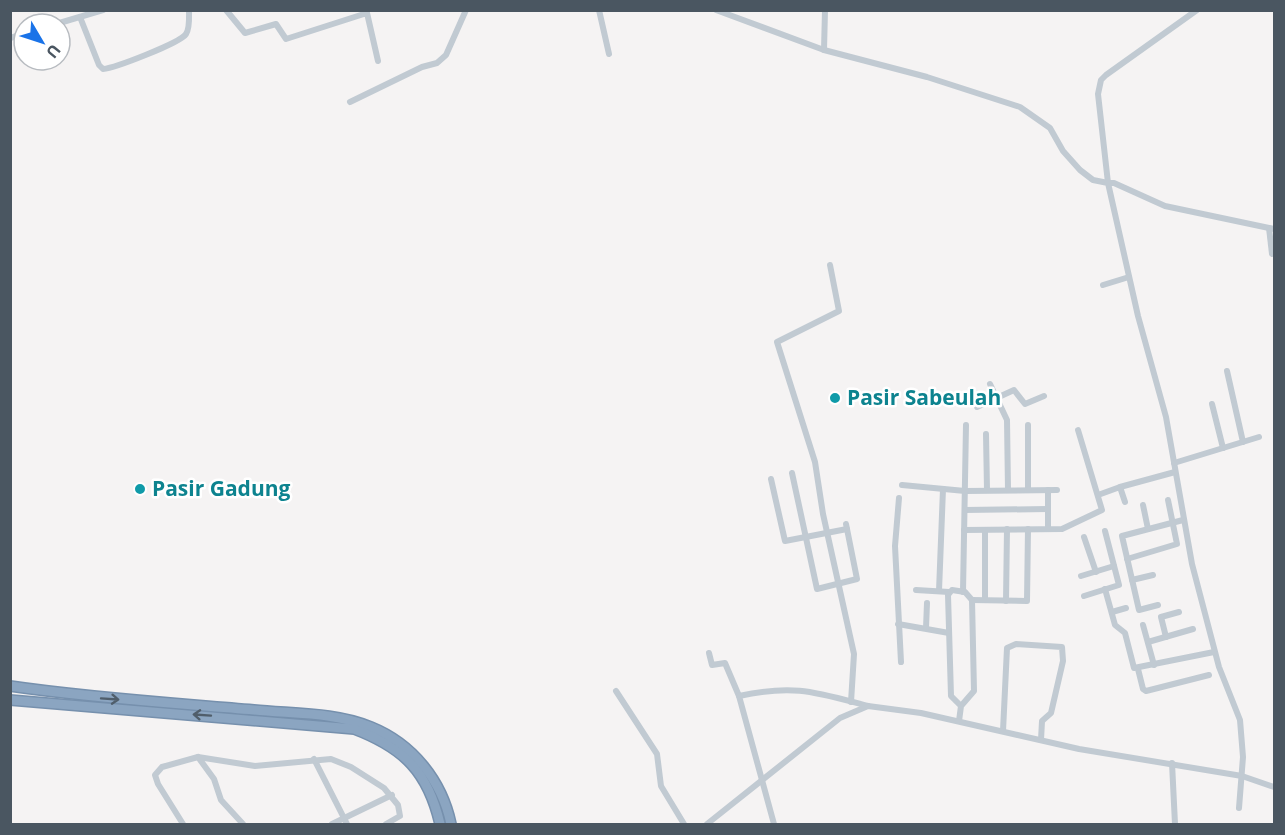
<svg xmlns="http://www.w3.org/2000/svg" width="1285" height="835" viewBox="0 0 1285 835" font-family="'Open Sans',sans-serif">
<rect width="100%" height="100%" fill="#f5f3f3"/>
<g fill="none" stroke-linecap="round" stroke-linejoin="round">
<defs>
<g id="highway">
<path d="M 10,686 C 92,698 173,703 254,710 C 292,714 335,712 371,727 C 413,744 442,781 451,824"/>
<path d="M 10,700 L 354,729 C 404,748 428,772 440,824"/>
</g>
</defs>
<use href="#highway" stroke="#7690ad" stroke-width="12"/>
<g stroke="#c1cad2" stroke-width="6">
<path d="M 226,10 L 245,33 L 276,24 L 286,39 L 367,13 L 378,61"/>
<path d="M 599,10 L 609,54"/>
<path d="M 716,10 L 824,50 L 927,77 L 1020,107 L 1050,128 L 1063,151 L 1080,170 L 1093,180 L 1108,183 L 1138,316 L 1166,417 L 1192,564 L 1219,667 L 1240,720 L 1243,757 L 1239,808"/>
<path d="M 1197,10 L 1106,75 L 1101,80 L 1098,94 L 1108,183 L 1114,183 L 1165,206 L 1274,229"/>
<path d="M 80,17 L 99,65 L 103,69 C 115,68 180,43 186,34 C 190,28 189,17 189,10"/>
<path d="M 56,24 L 103,10"/>
<path d="M 10,38 L 24,34"/>
<path d="M 824,50 L 825,10"/>
<path d="M 350,102 L 422,67 L 437,63 L 446,55 L 466,10"/>
<path d="M 1269,228 L 1272,254"/>
<path d="M 830,265 L 839,311 L 777,342 L 815,462 L 823,514 L 854,654 L 851,702"/>
<path d="M 1103,285 L 1129,277"/>
<path d="M 1227,371 L 1243,442"/>
<path d="M 990,384 L 1007,420 L 1008,490"/>
<path d="M 1212,404 L 1223,448"/>
<path d="M 977,407 L 1014,390 L 1025,404 L 1044,396"/>
<path d="M 1028,425 L 1028,490"/>
<path d="M 986,434 L 987,490"/>
<path d="M 1174,463 L 1259,437"/>
<path d="M 792,473 L 817,589 L 857,579 L 846,524"/>
<path d="M 771,479 L 785,541 L 847,529"/>
<path d="M 902,485 L 965,491 L 1057,490"/>
<path d="M 1098,495 L 1120,487"/>
<path d="M 899,498 L 895,546 L 901,662"/>
<path d="M 1125,502 L 1120,487 L 1175,472"/>
<path d="M 1143,505 L 1148,529"/>
<path d="M 965,510 L 1048,509"/>
<path d="M 1048,529 L 1048,490"/>
<path d="M 964,530 L 1062,529 L 1102,510 L 1078,430"/>
<path d="M 1084,537 L 1096,572"/>
<path d="M 1127,559 L 1177,544 L 1168,500"/>
<path d="M 1081,576 L 1114,566"/>
<path d="M 1132,580 L 1153,575"/>
<path d="M 1105,589 L 1115,625 L 1125,633 L 1134,668 L 1214,652"/>
<path d="M 916,590 L 949,592"/>
<path d="M 939,591 L 943,489"/>
<path d="M 963,592 L 966,425"/>
<path d="M 1084,596 L 1119,585 L 1105,531"/>
<path d="M 972,600 L 1027,601 L 1028,529"/>
<path d="M 985,600 L 985,530"/>
<path d="M 1006,601 L 1007,529"/>
<path d="M 1158,605 L 1139,610 L 1122,536 L 1183,520"/>
<path d="M 1112,612 L 1126,608"/>
<path d="M 898,624 L 949,633"/>
<path d="M 1143,625 L 1154,665"/>
<path d="M 926,628 L 927,603"/>
<path d="M 1166,637 L 1161,617 L 1179,612"/>
<path d="M 1148,642 L 1193,629"/>
<path d="M 709,653 L 712,665 L 725,663 L 739,696"/>
<path d="M 1138,669 L 1143,689 L 1146,691 L 1209,675"/>
<path d="M 616,691 L 657,754 L 661,786 L 684,824"/>
<path d="M 959,721 L 961,706 L 974,691 L 972,600 L 965,592 L 952,590 L 948,595 L 951,696 L 961,706"/>
<path d="M 1003,731 L 1007,648 L 1016,644 L 1062,647 L 1063,661 L 1051,713 L 1042,721 L 1041,740"/>
<path d="M 198,757 L 214,779 L 221,800 L 243,824"/>
<path d="M 314,759 L 347,824"/>
<path d="M 1172,763 L 1175,824"/>
<path d="M 183,824 L 158,784 L 155,775 L 162,767 L 198,757 L 255,766 L 331,759 L 351,767 L 384,788 L 398,805 L 400,816 L 386,824"/>
<path d="M 332,824 L 392,795"/>
<path d="M 707,824 L 840,718 L 868,706 L 921,713 L 1079,749 L 1242,776 L 1274,787"/>
<path d="M 774,824 L 739,696 C 794,684 815,692 868,706"/>
</g>
<use href="#highway" stroke="#8ba5c1" stroke-width="9"/>
</g>
<defs><path id="oneway-shaft" d="M-6 0H5M1.5-3L5.5 0L1.5 3" fill="none" stroke-width="1.6" stroke-linecap="round" stroke-linejoin="round" transform="scale(1.5)"/></defs>
<g stroke="#505e6b">
<use href="#oneway-shaft" transform="translate(110 699) rotate(4)"/>
<use href="#oneway-shaft" transform="translate(202 715) rotate(-176)"/>
</g>
<g fill="#0f9aa8" stroke="#fff" stroke-width="2">
<circle cx="835" cy="398" r="6"/>
<circle cx="140" cy="489" r="6"/>
</g>
<g text-anchor="middle" stroke-width="5" stroke-linejoin="round" paint-order="stroke">
<g font-size="21" font-weight="bold" fill="#0d838f" stroke="#fff" text-anchor="start">
<text x="847" y="405">Pasir Sabeulah</text>
<text x="152" y="496">Pasir Gadung</text>
</g>
</g>
<rect width="1285" height="835" fill="none" stroke="#4a5661" stroke-width="24"/>
<g transform="translate(42 42) rotate(129)"><circle r="28" fill="#ffffff" stroke="#b7bbc0" stroke-width="1.5"/>
<path d="M0-4.5L10 22L0 15L-10 22Z" fill="#1a73e8"/>
<text y="-9" font-size="16" font-weight="bold" text-anchor="middle" fill="#4a5661">U</text>
</g>
</svg>
